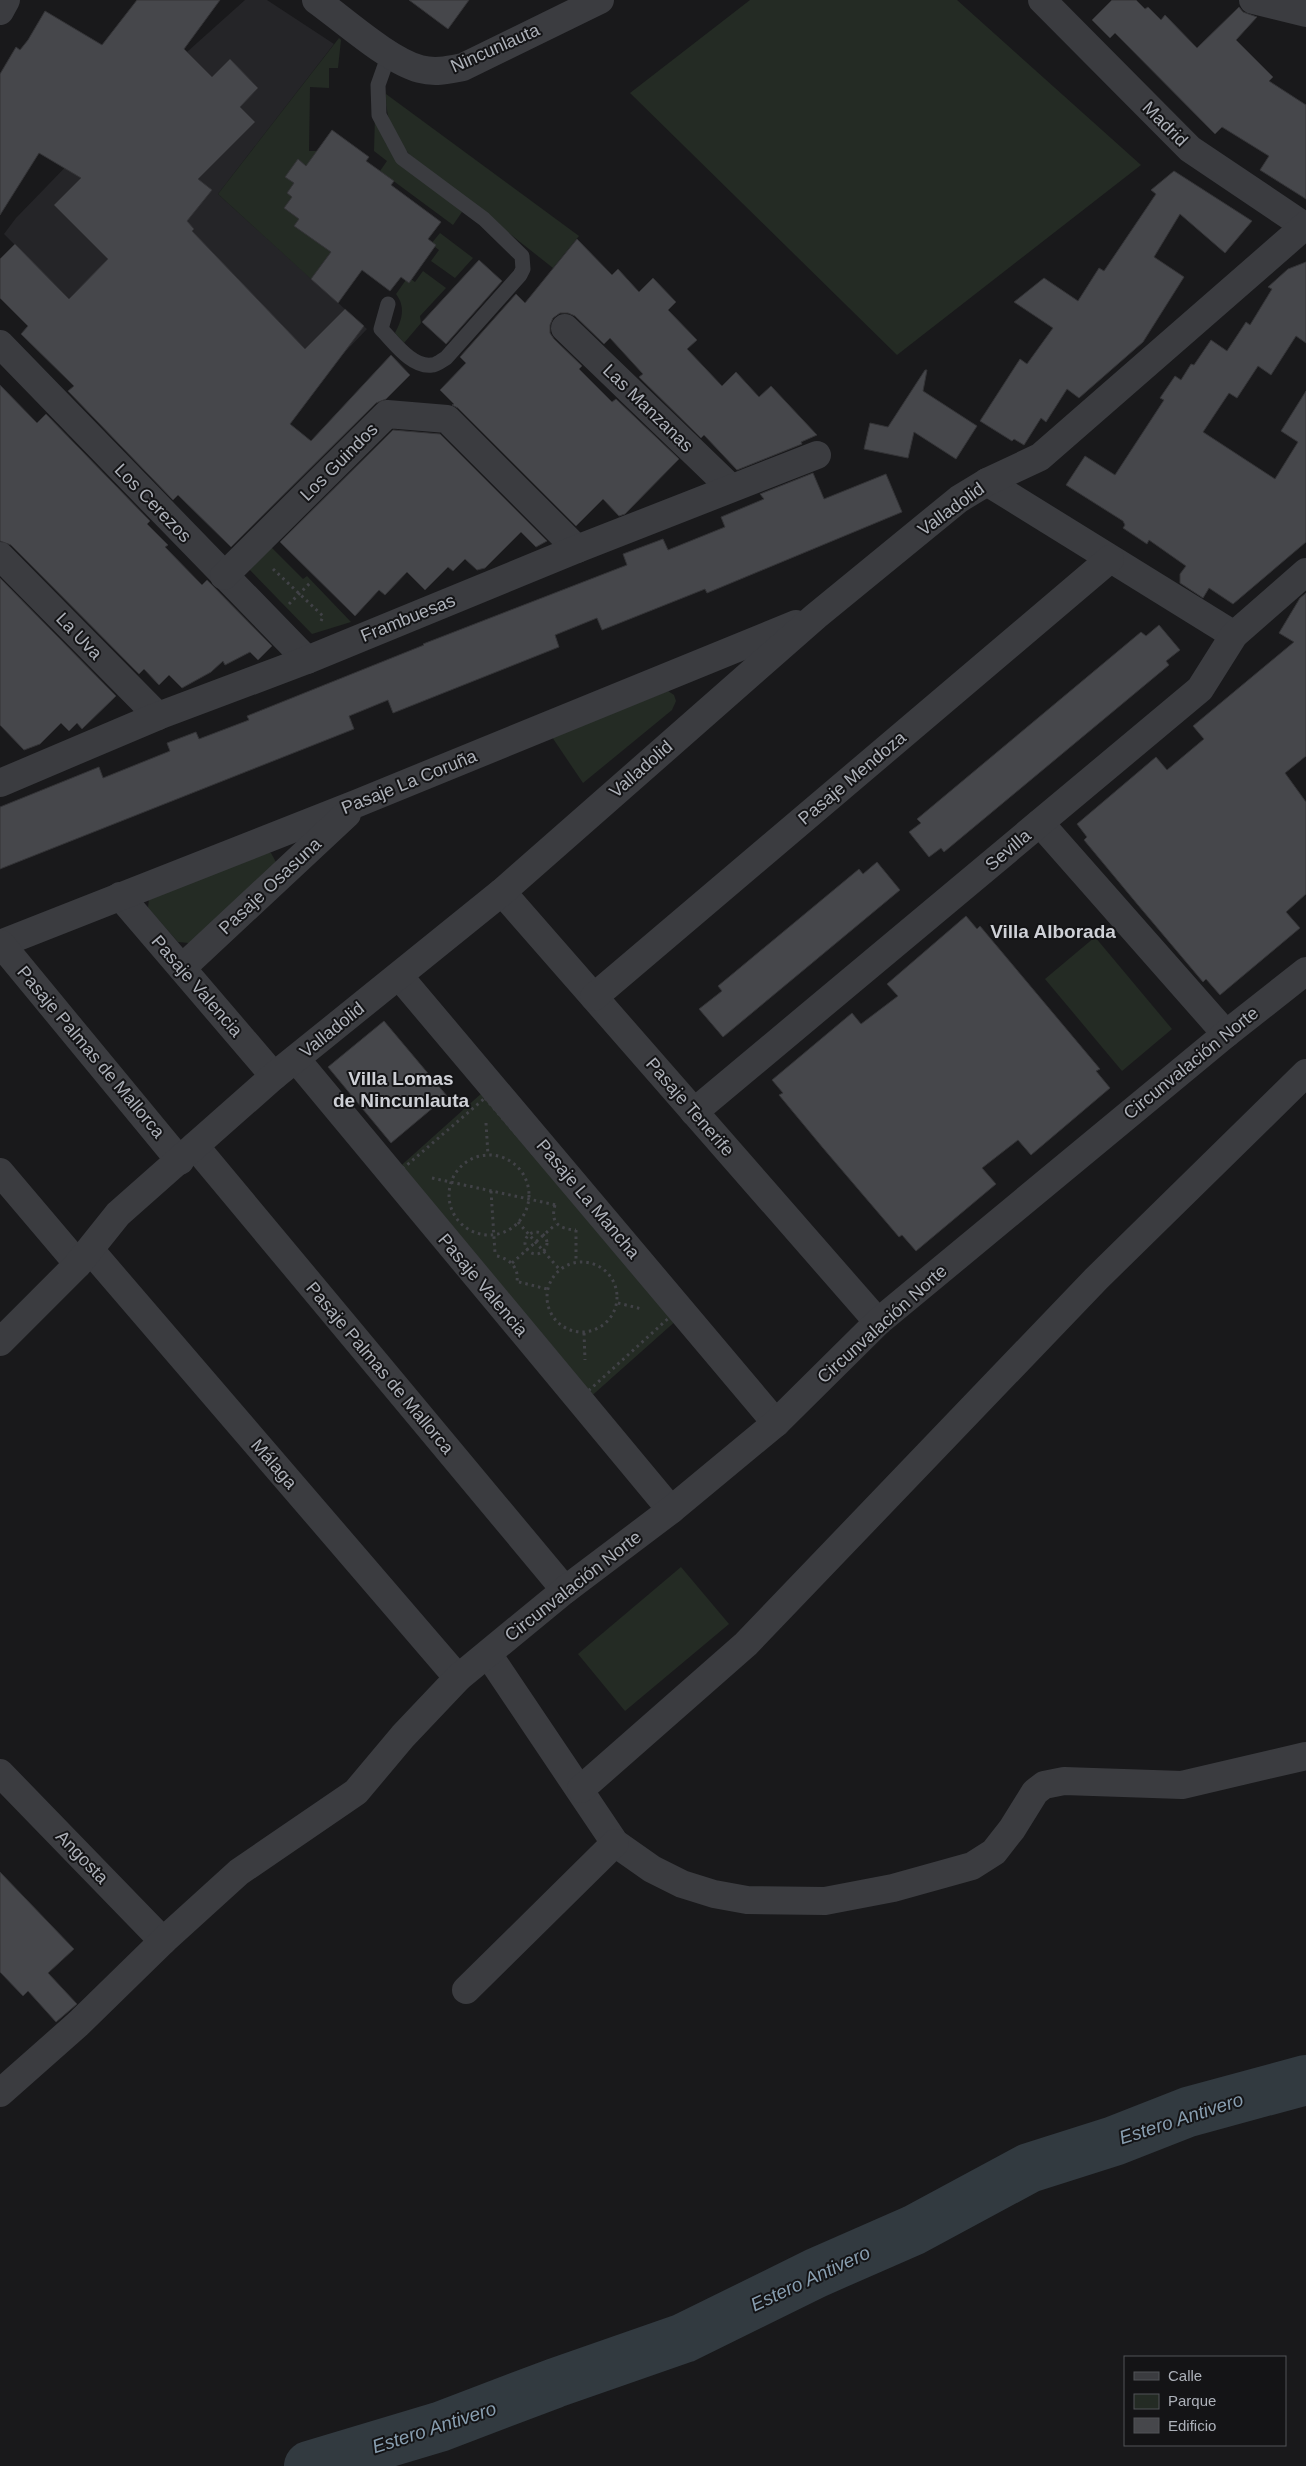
<svg xmlns="http://www.w3.org/2000/svg" width="1306" height="2466" viewBox="0 0 1306 2466" font-family="Arial,sans-serif">
<rect width="100%" height="100%" fill="#19191b"/>
<path fill="#252528" d="M 245,0 L 267,0 L 334,44 L 218,194 L 367,329 L 297,402 L 99,329 L 4,234 L 16,218 L 111,120 Z"/>
<g fill="#242b24">
<path d="M 750,0 L 957,0 L 1141,165 L 897,355 L 630,93 Z"/>
<path d="M 339,38 L 341,40 L 338,68 L 329,68 L 329,88 L 310,87 L 309,151 L 317,151 L 307,166 L 298,160 L 285,177 L 294,183 L 287,193 L 292,197 L 284,208 L 299,219 L 294,226 L 331,252 L 311,279 L 218,194 Z"/>
<path d="M 386,94 L 579,236 L 553,268 L 410,155 C 394,137 385,117 386,94 Z"/>
<path d="M 375,115 L 386,144 L 462,212 L 453,225 L 380,171 L 387,161 L 374,151 Z"/>
<path d="M 440,233 L 473,258 L 455,278 L 431,261 L 439,250 L 431,244 Z"/>
<path d="M 423,271 L 446,288 L 420,316 L 421,323 L 404,343 L 395,333 C 402,320 406,307 396,294 L 408,277 L 415,282 Z"/>
<path d="M 269,545 L 303,579 L 307,576 L 351,622 L 312,634 L 247,567 Z"/>
<path d="M 668,691 L 674,695 L 676,701 L 672,710 L 583,783 L 552,737 Z"/>
<path d="M 264,852 L 271,853 L 277,864 L 189,943 L 178,942 L 148,908 L 149,898 Z"/>
<path d="M 1095,937 L 1172,1029 L 1122,1071 L 1045,979 Z"/>
<path d="M 483,1092 L 678,1319 L 587,1400 L 395,1171 Z"/>
<path d="M 681,1567 L 729,1624 L 625,1711 L 578,1654 Z"/>
</g>
<g fill="none" stroke-linecap="round" stroke-linejoin="round">
<path stroke="#323a40" stroke-width="50" d="M 309,2466 L 439,2427 L 555,2383 L 684,2338 L 816,2273 L 914,2230 L 1029,2168 L 1114,2141 L 1188,2112 L 1306,2080"/>
</g>
<g fill="#46474b" stroke="#343437">
<path d="M 137,0 L 220,0 L 184,49 L 212,77 L 230,59 L 258,88 L 240,107 L 255,122 L 198,179 L 212,190 L 187,221 L 194,229 L 192,231 L 305,349 L 345,309 L 364,326 L 290,424 L 311,441 L 391,355 L 410,375 L 386,399 L 376,403 L 231,547 L 178,495 L 173,500 L 68,391 L 74,386 L 21,334 L 28,326 L 0,298 L 0,259 L 15,244 L 69,299 L 108,259 L 54,205 L 81,178 L 39,153 L 0,215 L 0,74 L 16,47 L 20,50 L 28,40 L 45,11 L 102,45 Z"/>
<path d="M 409,0 L 469,0 L 448,29 Z"/>
<path d="M 1112,0 L 1136,0 L 1145,9 L 1148,7 L 1161,20 L 1165,15 L 1197,48 L 1239,7 L 1243,12 L 1257,17 L 1236,40 L 1273,77 L 1269,81 L 1306,105 L 1306,199 L 1260,170 L 1269,156 L 1222,127 L 1215,134 L 1115,33 L 1110,38 L 1092,20 Z"/>
<path d="M 332,130 L 369,157 L 366,161 L 394,181 L 391,185 L 441,222 L 428,239 L 436,245 L 409,283 L 401,277 L 390,291 L 362,270 L 338,303 L 311,279 L 331,252 L 294,226 L 299,219 L 284,208 L 292,197 L 287,193 L 294,183 L 285,177 L 298,159 L 306,166 Z"/>
<path d="M 1174,171 L 1252,221 L 1225,253 L 1180,214 L 1154,257 L 1184,277 L 1143,342 L 1079,398 L 1067,389 L 1046,422 L 1041,418 L 1024,445 L 1014,439 L 1012,441 L 980,421 L 1020,359 L 1027,364 L 1053,328 L 1014,302 L 1044,278 L 1078,301 L 1099,268 L 1104,271 L 1156,194 L 1151,190 Z"/>
<path d="M 577,239 L 612,275 L 618,269 L 639,292 L 653,278 L 676,302 L 668,310 L 697,340 L 687,349 L 722,386 L 736,372 L 759,397 L 771,386 L 817,435 L 801,442 L 802,444 L 737,470 L 704,435 L 701,438 L 639,377 L 643,374 L 610,338 L 604,344 L 575,316 L 568,313 L 560,313 L 553,318 L 550,325 L 550,333 L 554,339 L 582,366 L 579,369 L 612,402 L 616,399 L 679,459 L 625,514 L 619,516 L 603,499 L 576,526 L 458,408 L 452,405 L 454,404 L 440,390 L 466,363 L 460,357 L 516,294 L 525,303 Z"/>
<path d="M 479,260 L 502,281 L 446,344 L 422,322 Z"/>
<path d="M 1306,262 L 1306,343 L 1296,336 L 1271,375 L 1258,366 L 1237,398 L 1229,393 L 1203,432 L 1275,479 L 1298,442 L 1281,431 L 1306,391 L 1306,542 L 1233,604 L 1209,588 L 1203,598 L 1180,583 L 1180,574 L 1186,566 L 1149,540 L 1147,544 L 1123,528 L 1125,525 L 1123,521 L 1066,485 L 1085,456 L 1115,475 L 1164,400 L 1160,398 L 1175,376 L 1181,380 L 1191,364 L 1194,365 L 1211,340 L 1227,351 L 1246,322 L 1250,325 L 1272,289 L 1268,287 L 1288,269 Z"/>
<path d="M 925,370 L 927,370 L 923,391 L 977,426 L 956,459 L 914,432 L 908,458 L 864,449 L 870,423 L 888,427 Z"/>
<path d="M 0,385 L 37,423 L 46,414 L 150,521 L 147,524 L 168,545 L 165,547 L 202,585 L 207,580 L 272,646 L 258,660 L 250,652 L 225,665 L 223,661 L 211,672 L 182,688 L 169,675 L 159,685 L 144,669 L 139,674 L 11,545 L 0,541 Z"/>
<path d="M 393,430 L 440,434 L 547,541 L 536,547 L 521,532 L 485,568 L 477,570 L 465,559 L 453,571 L 448,567 L 425,590 L 407,572 L 385,595 L 379,590 L 355,616 L 280,542 Z"/>
<path d="M 813,473 L 824,499 L 886,474 L 902,512 L 707,593 L 705,589 L 602,630 L 597,618 L 555,635 L 559,647 L 393,713 L 388,700 L 349,716 L 354,729 L 0,869 L 0,807 L 99,767 L 103,778 L 170,751 L 167,743 L 196,732 L 199,739 L 249,720 L 247,716 L 424,645 L 423,644 L 627,565 L 623,554 L 663,539 L 668,550 L 725,527 L 721,517 L 764,499 L 760,494 Z"/>
<path d="M 0,578 L 116,696 L 82,729 L 77,723 L 69,731 L 61,723 L 40,744 L 24,750 L 0,725 Z"/>
<path d="M 1306,593 L 1306,756 L 1285,773 L 1306,802 L 1306,894 L 1286,912 L 1300,928 L 1220,995 L 1206,979 L 1203,982 L 1138,905 L 1084,840 L 1087,837 L 1077,824 L 1156,757 L 1167,770 L 1204,739 L 1193,726 L 1294,642 L 1279,633 L 1300,598 Z"/>
<path d="M 1159,625 L 1180,650 L 1166,661 L 1169,665 L 944,852 L 941,848 L 929,857 L 909,832 L 921,823 L 917,819 L 1141,632 L 1146,636 Z"/>
<path d="M 877,862 L 900,890 L 723,1037 L 699,1009 L 722,991 L 718,986 L 859,869 L 863,874 Z"/>
<path d="M 966,916 L 977,929 L 980,926 L 1100,1069 L 1096,1071 L 1110,1088 L 1031,1155 L 1018,1140 L 982,1168 L 996,1184 L 916,1251 L 902,1235 L 899,1237 L 823,1148 L 779,1095 L 783,1093 L 772,1080 L 852,1013 L 861,1024 L 898,996 L 887,984 Z"/>
<path d="M 384,1021 L 447,1096 L 391,1143 L 328,1067 Z"/>
<path d="M 0,1872 L 74,1949 L 48,1973 L 77,2004 L 56,2022 L 28,1991 L 23,1996 L 0,1972 Z"/>
</g>
<g fill="none" stroke-linecap="round" stroke-linejoin="round">
<g stroke="#414247" stroke-width="3" stroke-dasharray="2.5 4" stroke-linecap="butt">
<path d="M 273,569 L 323,616 L 320,624"/>
<path d="M 289,604 L 310,583"/>
<path d="M 485,1098 L 672,1315 L 586,1393 L 400,1171 Z"/>
<path d="M 486,1123 L 488,1155"/>
<circle cx="489" cy="1195" r="40"/>
<path d="M 432,1178 L 556,1205"/>
<path d="M 491,1191 L 495,1253"/>
<path d="M 555,1205 C 550,1223 559,1229 576,1230"/>
<path d="M 518,1222 L 560,1270"/>
<path d="M 576,1230 L 576,1262"/>
<circle cx="536" cy="1243" r="11"/>
<path d="M 497,1256 C 510,1259 519,1268 517,1281"/>
<circle cx="582" cy="1297" r="35"/>
<path d="M 512,1263 L 556,1224"/>
<path d="M 519,1282 L 547,1289"/>
<path d="M 618,1303 L 642,1309"/>
<path d="M 584,1333 L 585,1360"/>
</g>
<path stroke="#3b3c40" stroke-width="15" d="M 388,304 L 381,329 C 394,342 412,368 432,365 C 437,365 442,360 446,358 L 520,275 L 523,269 L 522,256 L 484,219 L 402,158 L 379,115 L 378,85 L 389,54"/>
<g stroke="#3b3c40" stroke-width="28">
<path d="M 1042,0 L 1190,149 L 1306,227"/>
<path d="M 1253,0 L 1306,13"/>
<path d="M 0,11 L 6,0"/>
<path d="M 565,328 L 731,488"/>
<path d="M 0,344 L 307,660"/>
<path d="M 987,482 L 1234,635"/>
<path d="M 0,556 L 158,716"/>
<path d="M 224,576 L 387,414 L 447,419 L 577,549"/>
<path d="M 0,783 L 158,716 L 307,660 L 577,549 L 817,455"/>
<path d="M 1040,823 L 1226,1034"/>
<path d="M 502,892 L 878,1322"/>
<path d="M 120,896 L 274,1076"/>
<path d="M 0,944 L 358,803 L 796,624"/>
<path d="M 1,944 L 180,1161"/>
<path d="M 182,968 L 347,814"/>
<path d="M 399,976 L 776,1423"/>
<path d="M 594,997 L 1110,559"/>
<path d="M 296,1059 L 671,1510"/>
<path d="M 694,1112 L 1200,689 L 1234,635 L 1306,572"/>
<path d="M 195,1146 L 565,1590"/>
<path d="M 0,1172 L 78,1264"/>
<path d="M 91,1251 L 458,1678"/>
<path d="M 0,1342 L 78,1264 L 118,1214 L 274,1076 L 502,892 L 816,616 L 959,499 L 987,482 L 1040,457 L 1306,225"/>
<path d="M 488,1654 L 615,1843 L 652,1869 L 682,1884 L 714,1894 L 747,1900 L 825,1901 L 893,1888 L 972,1866 L 994,1852 L 1012,1829 L 1035,1792 L 1044,1785 L 1064,1781 L 1182,1785 L 1306,1756"/>
<path d="M 0,1773 L 163,1941"/>
<path d="M 581,1789 L 746,1644 L 1096,1279 L 1306,1073"/>
<path d="M 466,1990 L 615,1843"/>
<path d="M 0,2093 L 78,2024 L 163,1941 L 239,1872 L 356,1792 L 403,1736 L 458,1678 L 565,1590 L 671,1510 L 776,1423 L 878,1322 L 1226,1034 L 1306,971"/>
</g>
<path stroke="#3b3c40" stroke-width="28" d="M 316,0 C 344,20 389,61 420,69 C 435,73 448,70 463,67 L 600,0"/>
</g>
<g text-anchor="middle" stroke-width="4" stroke-linejoin="round" paint-order="stroke">
<g font-size="18" fill="#adb1b9" stroke="#141416">
<text transform="translate(495 48) rotate(-24)" y="6">Nincunlauta</text>
<text transform="translate(1165 124) rotate(45)" y="6">Madrid</text>
<text transform="translate(648 408) rotate(44)" y="6">Las Manzanas</text>
<text transform="translate(339 462) rotate(-45)" y="6">Los Guindos</text>
<text transform="translate(153 503) rotate(46)" y="6">Los Cerezos</text>
<text transform="translate(951 509) rotate(-36)" y="6">Valladolid</text>
<text transform="translate(408 618) rotate(-22)" y="6">Frambuesas</text>
<text transform="translate(79 636) rotate(46)" y="6">La Uva</text>
<text transform="translate(641 769) rotate(-41)" y="6">Valladolid</text>
<text transform="translate(852 778) rotate(-40)" y="6">Pasaje Mendoza</text>
<text transform="translate(409 782) rotate(-22)" y="6">Pasaje La Coruña</text>
<text transform="translate(1008 850) rotate(-40)" y="6">Sevilla</text>
<text transform="translate(270 886) rotate(-43)" y="6">Pasaje Osasuna</text>
<text transform="translate(197 986) rotate(49)" y="6">Pasaje Valencia</text>
<text transform="translate(332 1030) rotate(-39)" y="6">Valladolid</text>
<text transform="translate(91 1052) rotate(50)" y="6">Pasaje Palmas de Mallorca</text>
<text transform="translate(1191 1063) rotate(-39)" y="6">Circunvalación Norte</text>
<text transform="translate(690 1107) rotate(49)" y="6">Pasaje Tenerife</text>
<text transform="translate(588 1199) rotate(50)" y="6">Pasaje La Mancha</text>
<text transform="translate(483 1285) rotate(50)" y="6">Pasaje Valencia</text>
<text transform="translate(882 1324) rotate(-42)" y="6">Circunvalación Norte</text>
<text transform="translate(380 1368) rotate(50)" y="6">Pasaje Palmas de Mallorca</text>
<text transform="translate(274 1464) rotate(49)" y="6">Málaga</text>
<text transform="translate(573 1586) rotate(-38)" y="6">Circunvalación Norte</text>
<text transform="translate(82 1857) rotate(46)" y="6">Angosta</text>
</g>
<g font-size="19" font-weight="bold" fill="#ced0d6" stroke="#141416">
<text x="1053" y="938">Villa Alborada</text>
<text x="401" y="1085">Villa Lomas<tspan x="401" dy="22">de Nincunlauta</tspan></text>
</g>
<g font-size="19" font-style="italic" fill="#889eb0" stroke="#141416">
<text transform="translate(1181 2118) rotate(-18)" y="7">Estero Antivero</text>
<text transform="translate(810 2278) rotate(-25)" y="7">Estero Antivero</text>
<text transform="translate(434 2427) rotate(-18)" y="7">Estero Antivero</text>
</g>
</g>
<rect x="1124" y="2356" width="162" height="90" fill="#141416" stroke="#515357"/>
<rect x="1134" y="2372" width="25" height="8" fill="#3b3c40" stroke="#515357"/>
<text x="1168" y="2381" font-size="15" fill="#adb1b9">Calle</text>
<rect x="1134" y="2394" width="25" height="15" fill="#242b24" stroke="#515357"/>
<text x="1168" y="2406" font-size="15" fill="#adb1b9">Parque</text>
<rect x="1134" y="2418" width="25" height="15" fill="#46474b" stroke="#515357"/>
<text x="1168" y="2431" font-size="15" fill="#adb1b9">Edificio</text>
</svg>
